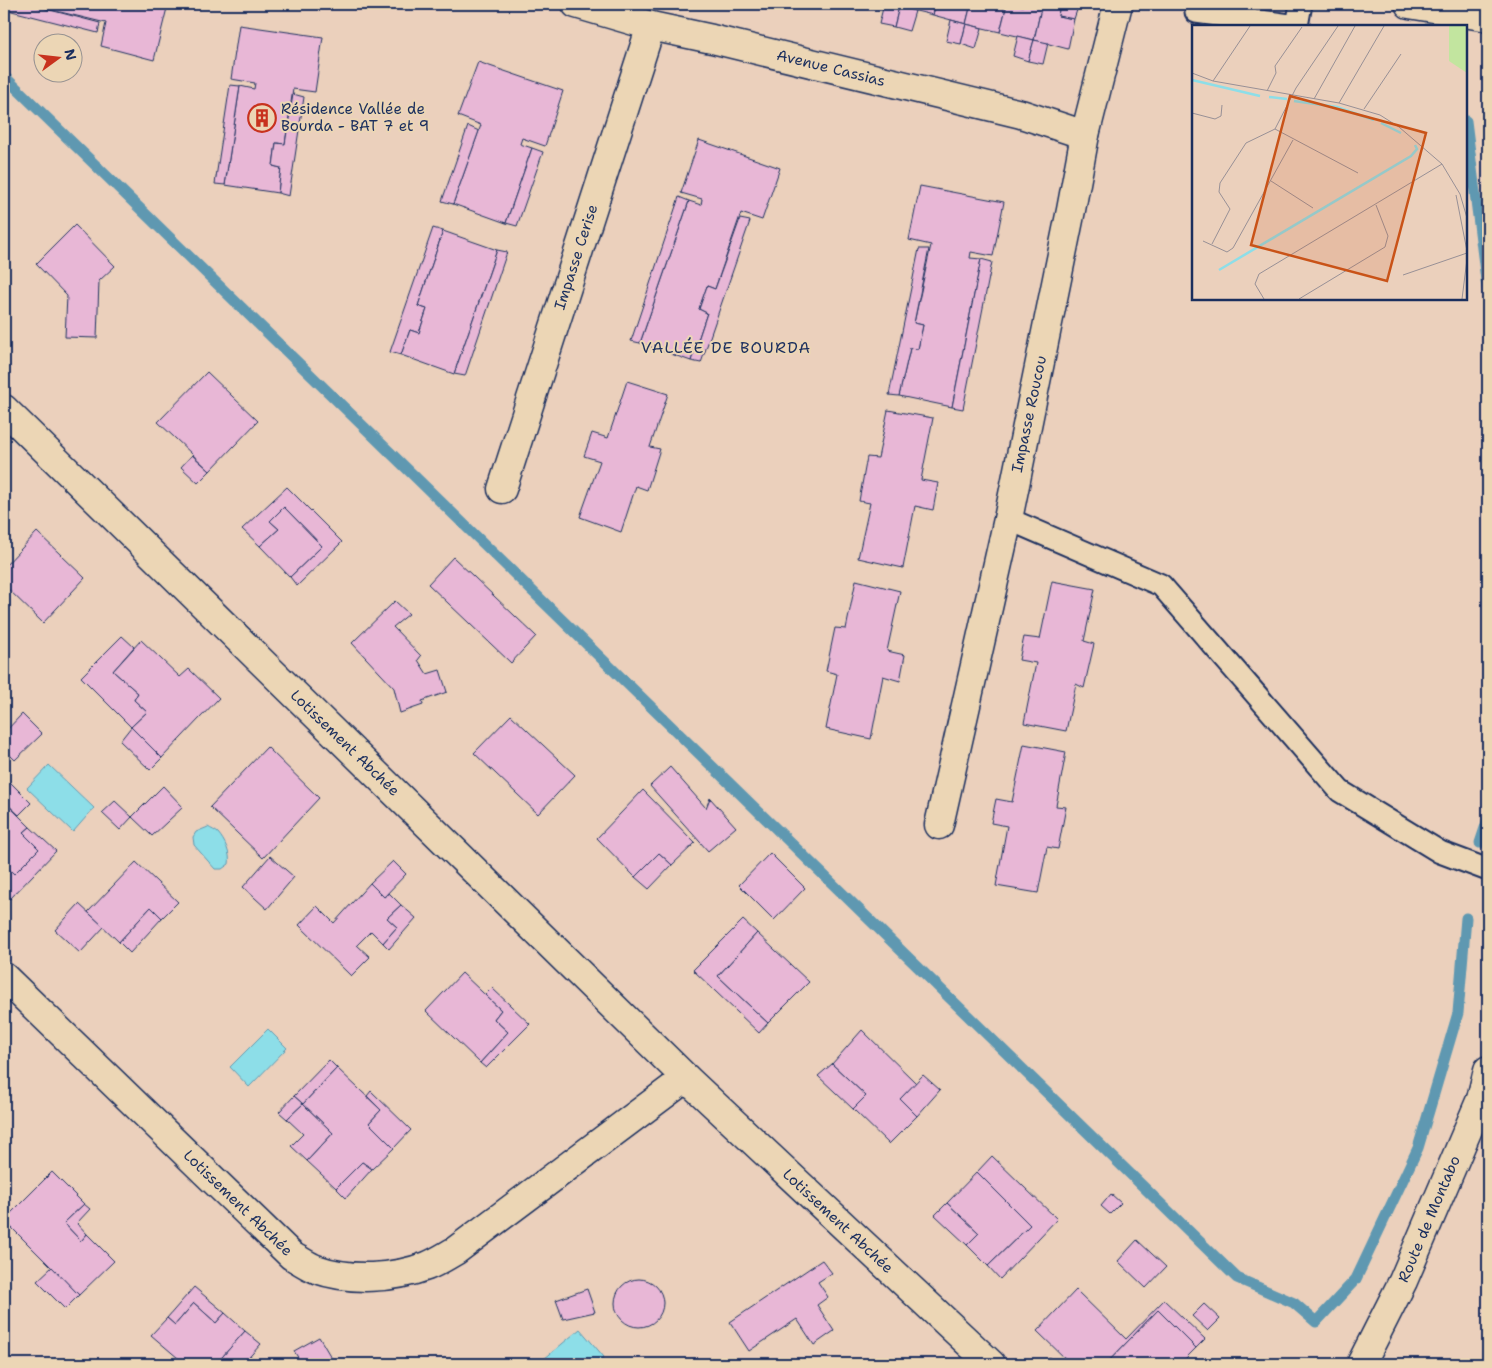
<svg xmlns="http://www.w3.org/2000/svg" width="1492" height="1368" viewBox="0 0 1492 1368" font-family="'Shantell Sans',sans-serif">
<rect width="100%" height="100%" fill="#ebd0bc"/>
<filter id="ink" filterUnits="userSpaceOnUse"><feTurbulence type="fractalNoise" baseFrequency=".02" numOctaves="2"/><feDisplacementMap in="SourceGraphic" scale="10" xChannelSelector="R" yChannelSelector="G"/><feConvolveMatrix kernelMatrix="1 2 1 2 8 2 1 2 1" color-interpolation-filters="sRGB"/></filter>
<g filter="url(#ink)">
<g fill="#8ddee8" stroke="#5f98b1">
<path d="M 49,765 L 94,808 L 73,832 L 27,788 Z"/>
<path d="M 208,827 C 211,829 216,831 218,833 C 225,841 231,854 229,864 L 222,869 L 215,869 L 194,845 L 193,837 L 196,832 Z"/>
<path d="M 268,1029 L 287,1048 L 249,1087 L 230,1067 Z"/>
<path d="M 580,1329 L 604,1357 L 596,1364 L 538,1364 Z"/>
</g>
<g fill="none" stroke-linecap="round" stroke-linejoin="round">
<g stroke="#5f98b1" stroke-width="11">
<path d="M 4,76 L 1237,1278 L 1294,1303 L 1316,1322 L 1356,1279 L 1418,1148 L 1458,1013 L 1466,918"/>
<path d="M 1466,121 L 1488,296"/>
<path d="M 1480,843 L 1488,819"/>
</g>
</g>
<g fill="#e8b7d6" stroke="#1b2f5e">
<path d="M 4,4 L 27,4 L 100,23 L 98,33 L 4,9 Z"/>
<path d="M 27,4 L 168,4 L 154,60 L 101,46 L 106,23 Z"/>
<path d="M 884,4 L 899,7 L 894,27 L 879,24 Z"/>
<path d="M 900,4 L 936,4 L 933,15 L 899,7 Z"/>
<path d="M 936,4 L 971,4 L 966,24 L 933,15 Z"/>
<path d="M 971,4 L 1007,4 L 1000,32 L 966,24 Z"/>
<path d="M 1007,4 L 1023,6 L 1024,4 L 1042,4 L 1034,40 L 1000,32 Z"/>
<path d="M 1042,4 L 1060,4 L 1058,16 L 1074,19 L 1068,49 L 1034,40 Z"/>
<path d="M 1060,4 L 1079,4 L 1074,19 L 1058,16 Z"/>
<path d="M 899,7 L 915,11 L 909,31 L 894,27 Z"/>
<path d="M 951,20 L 966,24 L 961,44 L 946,41 Z"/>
<path d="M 966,24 L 982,28 L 976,49 L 961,44 Z"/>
<path d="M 239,25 L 323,37 L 315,92 L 293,89 L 285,144 L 276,143 L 273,166 L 281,168 L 278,193 L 225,185 L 240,86 L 254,89 L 255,83 L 231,79 Z"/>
<path d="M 1018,36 L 1034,40 L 1028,61 L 1013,56 Z"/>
<path d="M 1034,40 L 1048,43 L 1043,64 L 1028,61 Z"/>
<path d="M 478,62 L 563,91 L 545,146 L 522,138 L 520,144 L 532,148 L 506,223 L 453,204 L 481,125 L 458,116 Z"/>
<path d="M 230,85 L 240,86 L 225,185 L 215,184 Z"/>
<path d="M 293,94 L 304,97 L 289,196 L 278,193 L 281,168 L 273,166 L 276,143 L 285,144 Z"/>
<path d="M 468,126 L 479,131 L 453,204 L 442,201 Z"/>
<path d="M 699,140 L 780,168 L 762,220 L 741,213 L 715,289 L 707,286 L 699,309 L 707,313 L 691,361 L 640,343 L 689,201 L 701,205 L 702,199 L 681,193 Z"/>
<path d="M 532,148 L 543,152 L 517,226 L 506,223 Z"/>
<path d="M 920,186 L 1004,202 L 993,256 L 971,252 L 970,258 L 981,259 L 952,407 L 899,396 L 910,348 L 918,349 L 923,325 L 914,323 L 931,245 L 909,240 Z"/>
<path d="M 679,197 L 689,201 L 640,343 L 631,341 Z"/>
<path d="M 740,219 L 750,221 L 701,363 L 691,361 L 707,313 L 699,309 L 707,286 L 715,289 Z"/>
<path d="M 75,225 L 115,266 L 99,281 L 97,338 L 65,337 L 67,296 L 36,264 Z"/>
<path d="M 433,228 L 443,231 L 418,306 L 427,309 L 419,333 L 410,330 L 401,355 L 390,352 Z"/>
<path d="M 443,231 L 497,250 L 454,374 L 401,355 L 410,330 L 419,333 L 427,309 L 418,306 Z"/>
<path d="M 919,249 L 929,249 L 914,323 L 923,325 L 918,349 L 910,348 L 899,396 L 889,395 Z"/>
<path d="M 497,250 L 507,252 L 465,376 L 454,374 Z"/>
<path d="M 981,259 L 992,262 L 963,409 L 952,407 Z"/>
<path d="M 207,372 L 258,421 L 210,471 L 158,422 Z"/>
<path d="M 627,381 L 668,394 L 650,447 L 660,449 L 647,490 L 636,486 L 621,532 L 580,517 L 600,461 L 584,456 L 592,433 L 608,438 Z"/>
<path d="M 888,410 L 933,418 L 921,480 L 938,483 L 933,510 L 915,506 L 903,568 L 858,558 L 870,503 L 859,501 L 867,457 L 878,458 Z"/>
<path d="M 192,455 L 210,471 L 198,483 L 181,467 Z"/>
<path d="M 287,487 L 342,542 L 297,586 L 290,577 L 322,546 L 284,507 L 270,521 L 279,529 L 260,546 L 242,529 Z"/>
<path d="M 284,507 L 322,546 L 290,577 L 260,546 L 279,529 L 270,521 Z"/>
<path d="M 37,532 L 85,578 L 43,623 L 4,585 L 4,567 Z"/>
<path d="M 453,557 L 536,636 L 511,663 L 428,584 Z"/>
<path d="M 856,580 L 900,591 L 887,651 L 905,655 L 900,681 L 883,676 L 871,739 L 826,729 L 837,674 L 826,671 L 835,628 L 846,629 Z"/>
<path d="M 1052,581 L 1095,589 L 1084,641 L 1094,644 L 1084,688 L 1076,684 L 1066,731 L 1024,723 L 1036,663 L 1019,660 L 1024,637 L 1040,639 Z"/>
<path d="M 395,601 L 409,614 L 393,627 L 421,656 L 418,660 L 427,674 L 440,670 L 447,692 L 422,701 L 423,705 L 400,713 L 394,688 L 352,643 Z"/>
<path d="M 122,636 L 134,647 L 113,671 L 138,693 L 134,700 L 147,712 L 131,727 L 81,677 Z"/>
<path d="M 141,640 L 180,677 L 189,669 L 219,698 L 162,758 L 131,727 L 147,712 L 134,700 L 138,693 L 113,671 Z"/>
<path d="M 22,714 L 42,734 L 15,760 L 4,749 L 4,733 Z"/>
<path d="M 511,715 L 575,775 L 538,814 L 474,753 Z"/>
<path d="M 131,727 L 162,758 L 150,770 L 120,741 Z"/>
<path d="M 1024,744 L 1066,752 L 1056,806 L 1066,807 L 1058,849 L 1047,847 L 1038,893 L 996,886 L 1007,826 L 991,823 L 996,799 L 1012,802 Z"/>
<path d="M 267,747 L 319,798 L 263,858 L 210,807 Z"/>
<path d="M 670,767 L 706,808 L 710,798 L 736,827 L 708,851 L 650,786 Z"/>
<path d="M 10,782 L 31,803 L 19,815 L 4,801 L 4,790 Z"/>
<path d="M 163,786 L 183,807 L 152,836 L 132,817 Z"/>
<path d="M 643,790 L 695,843 L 672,865 L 659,853 L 635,877 L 597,838 Z"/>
<path d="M 4,801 L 30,827 L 23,833 L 39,849 L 14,874 L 4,864 Z"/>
<path d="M 115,801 L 132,817 L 120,830 L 102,813 Z"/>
<path d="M 30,827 L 56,851 L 10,899 L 4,893 L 4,864 L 14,874 L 39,849 L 23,833 Z"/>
<path d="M 659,853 L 672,865 L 649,889 L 635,877 Z"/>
<path d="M 770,853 L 805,888 L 774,920 L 739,885 Z"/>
<path d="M 270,856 L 294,877 L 267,909 L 243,887 Z"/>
<path d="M 393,861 L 406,874 L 384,897 L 370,883 Z"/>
<path d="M 136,862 L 178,902 L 162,918 L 151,907 L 119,942 L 88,912 Z"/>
<path d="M 370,883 L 384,897 L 389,893 L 401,905 L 387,918 L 397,927 L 383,943 L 371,931 L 357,945 L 370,957 L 351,976 L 299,925 L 317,906 L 334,923 Z"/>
<path d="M 79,904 L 104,927 L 80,953 L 55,930 Z"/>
<path d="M 401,905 L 416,918 L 389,949 L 383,943 L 397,927 L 387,918 Z"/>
<path d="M 151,907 L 162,918 L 130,953 L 119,942 Z"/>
<path d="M 743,920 L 757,933 L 718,976 L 768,1023 L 759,1033 L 693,970 Z"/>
<path d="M 757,933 L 809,982 L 768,1023 L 718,976 Z"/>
<path d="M 462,973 L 501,1010 L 494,1019 L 508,1032 L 480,1063 L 426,1011 Z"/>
<path d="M 492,988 L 530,1024 L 486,1068 L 480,1063 L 508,1032 L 494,1019 L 501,1010 L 485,995 Z"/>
<path d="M 862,1030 L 916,1083 L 900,1099 L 917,1116 L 889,1144 L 853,1109 L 866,1096 L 832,1064 Z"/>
<path d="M 329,1060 L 337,1068 L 303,1104 L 294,1096 Z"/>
<path d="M 832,1064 L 866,1096 L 853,1109 L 818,1076 Z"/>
<path d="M 337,1068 L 381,1110 L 369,1123 L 394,1148 L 372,1169 L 362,1162 L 336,1188 L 307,1161 L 333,1133 L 303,1104 Z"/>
<path d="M 923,1075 L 940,1090 L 917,1116 L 900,1099 Z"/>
<path d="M 371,1091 L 411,1130 L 394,1148 L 369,1123 L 381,1110 L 367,1096 Z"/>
<path d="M 294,1096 L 303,1104 L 287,1119 L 279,1112 Z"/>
<path d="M 303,1104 L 333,1133 L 307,1161 L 291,1146 L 303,1134 L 287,1119 Z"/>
<path d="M 992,1156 L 1057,1219 L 1000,1279 L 988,1266 L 1030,1225 L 977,1172 Z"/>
<path d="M 362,1162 L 372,1169 L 346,1198 L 336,1188 Z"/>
<path d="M 52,1172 L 84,1204 L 64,1223 L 81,1241 L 87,1234 L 114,1261 L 79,1295 L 4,1220 Z"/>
<path d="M 977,1172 L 1030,1225 L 988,1266 L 967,1245 L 979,1233 L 947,1203 Z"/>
<path d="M 1111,1194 L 1121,1203 L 1110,1214 L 1101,1206 Z"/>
<path d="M 947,1203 L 979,1233 L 967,1245 L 935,1215 Z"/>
<path d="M 84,1204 L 90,1209 L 77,1223 L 87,1234 L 81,1241 L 64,1223 Z"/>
<path d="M 1137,1240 L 1166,1267 L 1146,1288 L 1118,1261 Z"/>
<path d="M 822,1260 L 832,1273 L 818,1282 L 828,1297 L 817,1305 L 834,1331 L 814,1345 L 797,1319 L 749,1351 L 730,1322 Z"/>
<path d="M 52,1267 L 79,1295 L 65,1309 L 37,1281 Z"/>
<circle cx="639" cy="1303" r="24"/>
<path d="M 194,1287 L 225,1313 L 216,1323 L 194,1303 L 175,1325 L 167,1318 Z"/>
<path d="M 587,1289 L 595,1312 L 563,1319 L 556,1300 Z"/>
<path d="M 1076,1290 L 1126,1339 L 1164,1300 L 1205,1339 L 1196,1348 L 1158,1310 L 1106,1364 L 1071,1364 L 1037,1331 Z"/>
<path d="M 194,1303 L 216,1323 L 225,1313 L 245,1331 L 216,1364 L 185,1364 L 151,1335 L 167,1318 L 175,1325 Z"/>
<path d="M 1204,1304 L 1220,1319 L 1208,1331 L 1192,1316 Z"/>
<path d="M 1158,1310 L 1196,1348 L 1180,1364 L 1106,1364 Z"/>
<path d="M 245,1331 L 261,1344 L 243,1364 L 216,1364 Z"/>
<path d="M 319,1337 L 335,1364 L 302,1364 L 294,1351 Z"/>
<path d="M 1049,1357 L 1056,1364 L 1042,1364 Z"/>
</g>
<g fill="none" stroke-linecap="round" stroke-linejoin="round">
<defs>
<g id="service">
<path d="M 1196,12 L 1297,26 L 1301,4"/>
<path d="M 1008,519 L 1161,585 L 1340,791 L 1440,852 L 1488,870"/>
</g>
<g id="minor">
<path d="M 576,4 L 651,26 L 712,39 L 1021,114 L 1085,135"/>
<path d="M 1409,4 L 1488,17"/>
<path d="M 4,409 L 686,1078 L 991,1364"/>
<path d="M 502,489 L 651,26"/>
<path d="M 939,825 L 1008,519 L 1071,210 L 1085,135 L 1118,4"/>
<path d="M 4,977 L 292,1256 C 300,1260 308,1266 316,1269 C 350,1281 393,1279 427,1266 C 437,1262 446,1256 455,1251 L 686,1078"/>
</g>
<path id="secondary" d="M 1361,1364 L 1403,1281 L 1481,1099 L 1488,1070"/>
</defs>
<use href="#service" stroke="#1b2f5e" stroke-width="25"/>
<use href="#minor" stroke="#1b2f5e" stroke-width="31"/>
<use href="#secondary" stroke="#1b2f5e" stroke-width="31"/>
<use href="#service" stroke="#ecd6b5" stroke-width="21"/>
<use href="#minor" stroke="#ecd6b5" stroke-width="28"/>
<use href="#secondary" stroke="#ecd6b5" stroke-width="28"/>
</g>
</g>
<defs>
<symbol id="building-ring" viewBox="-11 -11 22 22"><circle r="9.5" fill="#ecd6b5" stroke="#c8321e" stroke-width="1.5"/><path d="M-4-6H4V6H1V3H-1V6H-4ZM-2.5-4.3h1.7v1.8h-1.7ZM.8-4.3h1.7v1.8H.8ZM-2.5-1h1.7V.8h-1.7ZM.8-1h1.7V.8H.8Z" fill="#c8321e"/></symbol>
</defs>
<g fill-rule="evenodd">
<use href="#building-ring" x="246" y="102" width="32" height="32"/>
</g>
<g text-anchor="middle" stroke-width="4" stroke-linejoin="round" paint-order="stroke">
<g font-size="15" fill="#1b2f5e" stroke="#ecd6b5">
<text transform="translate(831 68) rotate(14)" y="5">Avenue Cassias</text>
<text transform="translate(576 257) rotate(-72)" y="5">Impasse Cerise</text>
<text transform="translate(1029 414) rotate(-78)" y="5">Impasse Roucou</text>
<text transform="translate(345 743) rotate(44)" y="5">Lotissement Abchée</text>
<text transform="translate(238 1203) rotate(44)" y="5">Lotissement Abchée</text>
<text transform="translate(1429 1219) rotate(-67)" y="5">Route de Montabo</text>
<text transform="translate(838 1221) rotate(43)" y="5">Lotissement Abchée</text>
</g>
<g font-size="15" fill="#1b2f5e" stroke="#ecd6b5" text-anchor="start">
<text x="281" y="114">Résidence Vallée de<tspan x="281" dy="17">Bourda - BAT 7 et 9</tspan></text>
</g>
<g font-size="16" letter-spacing="1" fill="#1b2f5e" stroke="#ecd6b5">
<text x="726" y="353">VALLÉE DE BOURDA</text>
</g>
</g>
<g transform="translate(1192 25)">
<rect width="275" height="275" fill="#ebd0bc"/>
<path d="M 257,1 L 275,1 L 275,48 L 257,36 Z" fill="#c2e59f"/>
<path fill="none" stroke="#8ddee8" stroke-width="2.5" d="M 0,55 L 68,71M 77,72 L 95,74M 102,76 L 145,82 L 182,95M 189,98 L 209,108M 27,245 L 219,131 L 225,124 L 223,120"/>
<path fill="none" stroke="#989096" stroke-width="1" d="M 0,48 L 21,56 L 147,78 L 188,90 L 207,102 L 250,139 L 268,169 L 275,193M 21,56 L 58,1M 75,66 L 84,48 L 83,41 L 110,2M 122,74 L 163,1M 147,78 L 192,1M 172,84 L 209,29M 0,88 L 23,94 L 29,91 L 30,80M 83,104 L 166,148M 79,156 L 121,183M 264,170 L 275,226M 11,216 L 35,227 L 41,223 L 101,115M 20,219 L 38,184 L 27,167 L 28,158 L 54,118 L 83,104 L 104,63 L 146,1M 211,250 L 275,228M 72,274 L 63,259 L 67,249 L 250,139M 107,274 L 193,222 L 196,211 L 184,180M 270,274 L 275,234"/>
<path fill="#c95318" fill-opacity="0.15" stroke="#c95318" stroke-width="2.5" d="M 98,71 L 234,108 L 195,256 L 59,220 Z"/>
<rect width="275" height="275" fill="none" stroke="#1b2f5e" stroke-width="2.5"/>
</g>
<rect width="1492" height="1368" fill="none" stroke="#ecd6b5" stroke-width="20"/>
<rect x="10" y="10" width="1472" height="1348" fill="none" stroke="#1b2f5e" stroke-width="2" filter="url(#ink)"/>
<g transform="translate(58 58) rotate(75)"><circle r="24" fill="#ecd6b5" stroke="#989392"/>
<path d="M0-4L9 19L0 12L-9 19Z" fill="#c8321e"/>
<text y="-8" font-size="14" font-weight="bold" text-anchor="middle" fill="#1b2f5e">N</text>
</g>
</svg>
